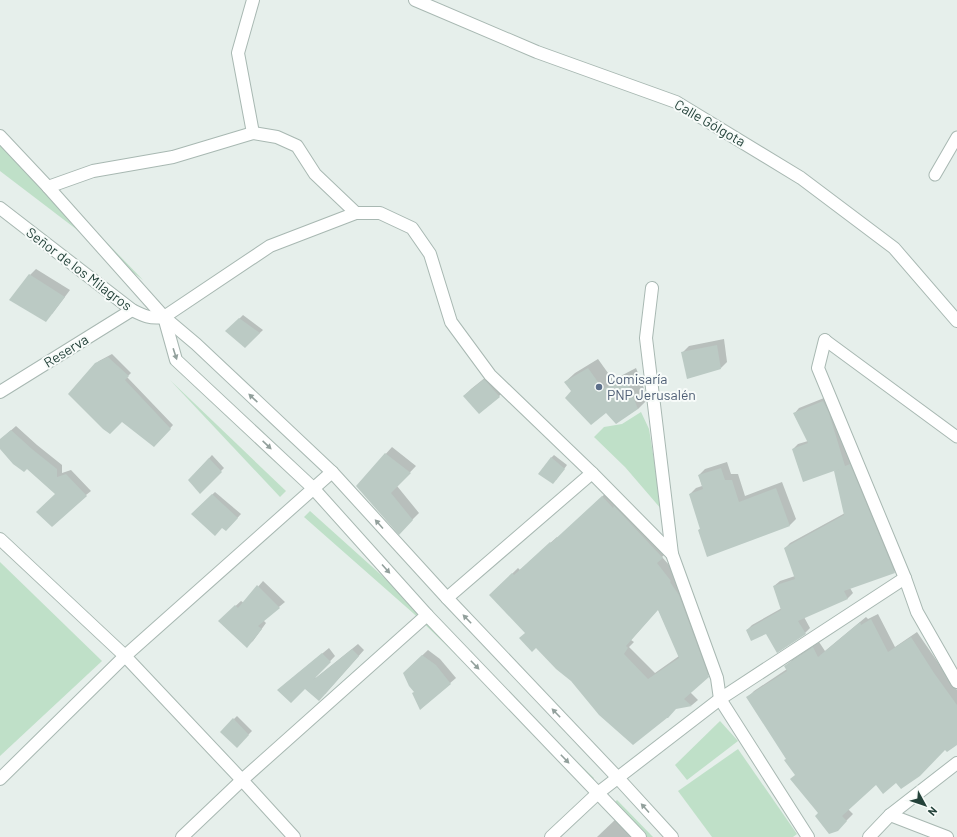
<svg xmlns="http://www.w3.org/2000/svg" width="957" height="837" viewBox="0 0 957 837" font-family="Barlow,sans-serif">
<rect width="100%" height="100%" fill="#e6efeb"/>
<g fill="#bfe0c8">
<path d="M 0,132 L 143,280 L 0,171 Z"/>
<path d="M 170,380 L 286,491 L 280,497 Z"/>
<path d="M 641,412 L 649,429 L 662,510 L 625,467 L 594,437 L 604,427 L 622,424 Z"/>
<path d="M 310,511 L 418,608 L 594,778 L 589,783 L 413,613 L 304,517 Z"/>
<path d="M 0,562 L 102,661 L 0,756 Z"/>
<path d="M 720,721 L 738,741 L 687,780 L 675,765 Z"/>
<path d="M 738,749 L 797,834 L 793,837 L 712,837 L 678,791 Z"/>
<path d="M 617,800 L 653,837 L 644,837 L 612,805 Z"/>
</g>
<g fill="#0003" fill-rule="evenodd">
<path d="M 36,269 L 70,290 L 52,314 L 30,275 Z"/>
<path d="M 243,315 L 263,330 L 245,347 L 227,331 Z"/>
<path d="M 724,339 L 727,362 L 721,368 L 682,353 L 689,346 Z"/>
<path d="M 112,354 L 131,373 L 127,377 L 173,425 L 154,446 L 96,364 L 99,361 Z"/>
<path d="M 598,359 L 613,380 L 636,368 L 648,399 L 638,409 L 606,411 L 572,391 L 565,382 L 575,373 Z"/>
<path d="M 491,373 L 506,390 L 499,396 L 464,396 L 471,389 Z"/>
<path d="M 829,396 L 899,567 L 894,572 L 850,588 L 853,593 L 848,598 L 804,617 L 810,628 L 805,633 L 767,633 L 747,630 L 752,625 L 782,608 L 774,586 L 780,581 L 795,576 L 785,548 L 790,543 L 845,513 L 835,471 L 839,468 L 793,449 L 798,444 L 808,441 L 794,414 L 799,408 Z"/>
<path d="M 16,426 L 37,445 L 62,465 L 62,473 L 71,470 L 91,491 L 86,495 L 56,494 L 27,467 L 0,447 L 0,440 Z"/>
<path d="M 392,447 L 416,466 L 397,486 L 419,513 L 399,533 L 357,486 Z"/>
<path d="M 212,455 L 224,468 L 200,492 L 189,480 Z"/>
<path d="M 554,455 L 567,465 L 556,480 L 551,458 Z"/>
<path d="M 727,462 L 731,474 L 738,474 L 745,496 L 782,482 L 796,519 L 790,525 L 699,530 L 701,528 L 690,494 L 696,488 L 702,486 L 699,475 L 705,469 Z"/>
<path d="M 608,491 L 668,551 L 662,557 L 677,574 L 714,670 L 690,692 L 698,700 L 692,705 L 676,708 L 572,680 L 490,595 L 518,568 L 520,570 L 557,537 L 558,538 ZM 658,609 L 679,656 L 655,673 L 629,647 L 634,642 L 631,640 Z"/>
<path d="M 215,492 L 241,514 L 229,527 L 192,514 Z"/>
<path d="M 263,581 L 285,602 L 263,620 L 266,623 L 253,641 L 247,646 L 219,621 L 241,601 L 244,603 Z"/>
<path d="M 878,614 L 895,647 L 917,632 L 957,690 L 957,743 L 945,749 L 896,782 L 876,784 L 848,809 L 853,814 L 844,823 L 819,813 L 787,758 L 748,697 L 754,691 L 787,669 L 786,666 L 792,660 L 819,642 L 825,651 L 866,617 L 868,619 Z"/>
<path d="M 358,644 L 364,650 L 325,694 L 305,688 L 284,685 L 329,648 L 335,656 L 315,677 L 316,678 Z"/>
<path d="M 428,650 L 440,659 L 456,678 L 421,708 L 415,692 L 410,667 Z"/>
<path d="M 237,716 L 252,731 L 237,746 L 221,732 Z"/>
<path d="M 617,818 L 636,837 L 597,837 Z"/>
</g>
<g fill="#bbcac4" fill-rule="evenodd">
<path d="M 29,274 L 65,297 L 46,322 L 9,300 Z"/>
<path d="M 239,318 L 260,333 L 245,348 L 225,331 Z"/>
<path d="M 717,345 L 721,369 L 687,379 L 681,352 Z"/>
<path d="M 108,357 L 129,376 L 125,380 L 171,429 L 154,447 L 122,422 L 110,434 L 103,429 L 68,394 L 95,363 Z"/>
<path d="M 588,368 L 603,389 L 626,378 L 638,409 L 616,424 L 606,413 L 591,425 L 565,398 L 571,391 L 564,382 Z"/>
<path d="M 484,379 L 500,397 L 479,414 L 463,396 Z"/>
<path d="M 823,401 L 829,413 L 845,466 L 850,464 L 895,573 L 844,591 L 848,599 L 798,621 L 806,634 L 777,653 L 766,634 L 751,641 L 746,630 L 781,610 L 773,586 L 795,579 L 784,548 L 844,515 L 834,471 L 845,467 L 803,482 L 792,449 L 808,443 L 793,413 Z"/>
<path d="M 11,430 L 32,449 L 57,469 L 57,477 L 66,474 L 87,496 L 52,527 L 36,512 L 55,494 L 27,469 L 24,472 L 13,464 L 0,449 L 0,439 Z"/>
<path d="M 385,453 L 411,473 L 391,493 L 413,520 L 399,535 L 356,486 Z"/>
<path d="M 551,457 L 565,469 L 553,484 L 538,474 Z"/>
<path d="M 209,458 L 222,472 L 200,494 L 188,480 Z"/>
<path d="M 721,468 L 725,480 L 732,480 L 739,502 L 776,488 L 790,526 L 707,557 L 698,530 L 700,529 L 689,494 L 703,489 L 698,475 Z"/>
<path d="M 212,494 L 238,518 L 226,531 L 222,528 L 215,536 L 191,514 Z"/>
<path d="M 602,496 L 613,508 L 614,506 L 663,558 L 657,563 L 671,581 L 670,582 L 679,595 L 709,677 L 684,699 L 692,706 L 676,709 L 668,718 L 667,718 L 633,745 L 599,715 L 571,681 L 556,669 L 536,648 L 532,652 L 519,638 L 525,633 L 489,595 L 512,573 L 514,575 L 550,542 L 551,543 ZM 658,610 L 679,658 L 648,679 L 624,654 L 628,648 L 626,646 Z"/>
<path d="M 257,585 L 280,608 L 258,626 L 262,629 L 247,648 L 218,621 L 235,605 L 238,608 Z"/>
<path d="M 871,619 L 888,652 L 911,637 L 934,673 L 957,705 L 957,745 L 947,752 L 945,750 L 920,776 L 901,789 L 896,783 L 883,794 L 876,785 L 842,816 L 847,821 L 838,831 L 829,834 L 815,816 L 818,813 L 790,779 L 795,775 L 784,760 L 786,759 L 746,697 L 787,671 L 784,666 L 813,647 L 818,657 L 860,622 L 861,625 Z"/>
<path d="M 352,649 L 359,656 L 319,701 L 305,689 L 291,703 L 277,690 L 322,653 L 331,662 L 313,680 Z"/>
<path d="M 422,655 L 436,665 L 451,684 L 420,710 L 412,693 L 414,692 L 409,686 L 403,673 Z"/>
<path d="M 233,718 L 249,735 L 237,748 L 220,732 Z"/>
</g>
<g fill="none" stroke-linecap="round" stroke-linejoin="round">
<defs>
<g id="service">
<path d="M 935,175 L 957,137"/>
<path d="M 825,340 L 957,437"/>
</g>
<g id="minor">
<path d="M 415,0 L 537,52 L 676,102 L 801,178 L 894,248 L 957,321"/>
<path d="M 253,133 L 238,53 L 253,0"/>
<path d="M 48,187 L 93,171 L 173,157 L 253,133 L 277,137 L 297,146 L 315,174 L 356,213"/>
<path d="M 0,208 L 132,310 C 144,316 150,319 164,317 L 270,246 L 356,213 L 380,213 L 412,228 L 430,254 L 451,322 L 490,375 L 592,473 L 672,554 L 717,678 L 720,699 L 808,837"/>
<path d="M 652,288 L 646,338 L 672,554"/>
<path d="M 825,340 L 818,368 L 905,578 L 917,612 L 957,682"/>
<path d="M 0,392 L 132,310"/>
<path d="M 0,539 L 125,656 L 242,780 L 294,837"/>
<path d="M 447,598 L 592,473"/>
<path d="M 0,779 L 125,656 L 332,472"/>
<path d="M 890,815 L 947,837"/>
<path d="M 182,837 L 242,780 L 427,615"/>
<path d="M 551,837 L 598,793 L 720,699 L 905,578"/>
<path d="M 869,837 L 890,815 L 957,763"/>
</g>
<g id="tertiary">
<path d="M 0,136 L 48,187 L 164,317 L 196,344 L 332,472 L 447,598 L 618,778 L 672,837"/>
<path d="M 164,317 L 176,360 L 313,488 L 427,615 L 640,837"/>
</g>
</defs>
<use href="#service" stroke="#a8b8b2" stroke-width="13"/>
<use href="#minor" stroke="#a8b8b2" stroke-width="14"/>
<use href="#tertiary" stroke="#a8b8b2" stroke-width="14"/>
<use href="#service" stroke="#fff" stroke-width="11"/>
<use href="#minor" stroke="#fff" stroke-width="12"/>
<use href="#tertiary" stroke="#fff" stroke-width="12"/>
</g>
<defs><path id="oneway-solid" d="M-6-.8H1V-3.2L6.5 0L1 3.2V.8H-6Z"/></defs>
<g fill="#92a09c">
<use href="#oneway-solid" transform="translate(175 354) rotate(72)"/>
<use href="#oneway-solid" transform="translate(253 398) rotate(-137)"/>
<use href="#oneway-solid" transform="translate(267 445) rotate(43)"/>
<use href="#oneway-solid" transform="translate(379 524) rotate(-132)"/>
<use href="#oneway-solid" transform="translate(386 569) rotate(48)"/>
<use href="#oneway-solid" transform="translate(467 619) rotate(-134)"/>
<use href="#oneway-solid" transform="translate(475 665) rotate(46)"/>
<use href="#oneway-solid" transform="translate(556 713) rotate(-134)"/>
<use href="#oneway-solid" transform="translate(565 759) rotate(46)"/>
<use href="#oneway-solid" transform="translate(645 808) rotate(-132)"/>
</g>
<circle fill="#5c6f8a" stroke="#f7fbf9" stroke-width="1.5" cx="599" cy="387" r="4"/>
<g text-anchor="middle" stroke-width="4" stroke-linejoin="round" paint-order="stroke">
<g font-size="14" fill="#24423a" stroke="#f7fbf9">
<text transform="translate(710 123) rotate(30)" y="5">Calle Gólgota</text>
<text transform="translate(79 269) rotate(37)" y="5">Señor de los Milagros</text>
<text transform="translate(66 351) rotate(-32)" y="5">Reserva</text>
</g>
<g font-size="14" fill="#4e5e75" stroke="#f7fbf9" text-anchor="start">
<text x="607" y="384">Comisaría<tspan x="607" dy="16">PNP Jerusalén</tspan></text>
</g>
</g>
<g transform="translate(925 805) rotate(130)" stroke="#f7fbf9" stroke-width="3" paint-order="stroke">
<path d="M0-3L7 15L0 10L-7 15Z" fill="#24423a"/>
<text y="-6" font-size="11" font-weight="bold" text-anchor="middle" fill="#24423a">N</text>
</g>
</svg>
